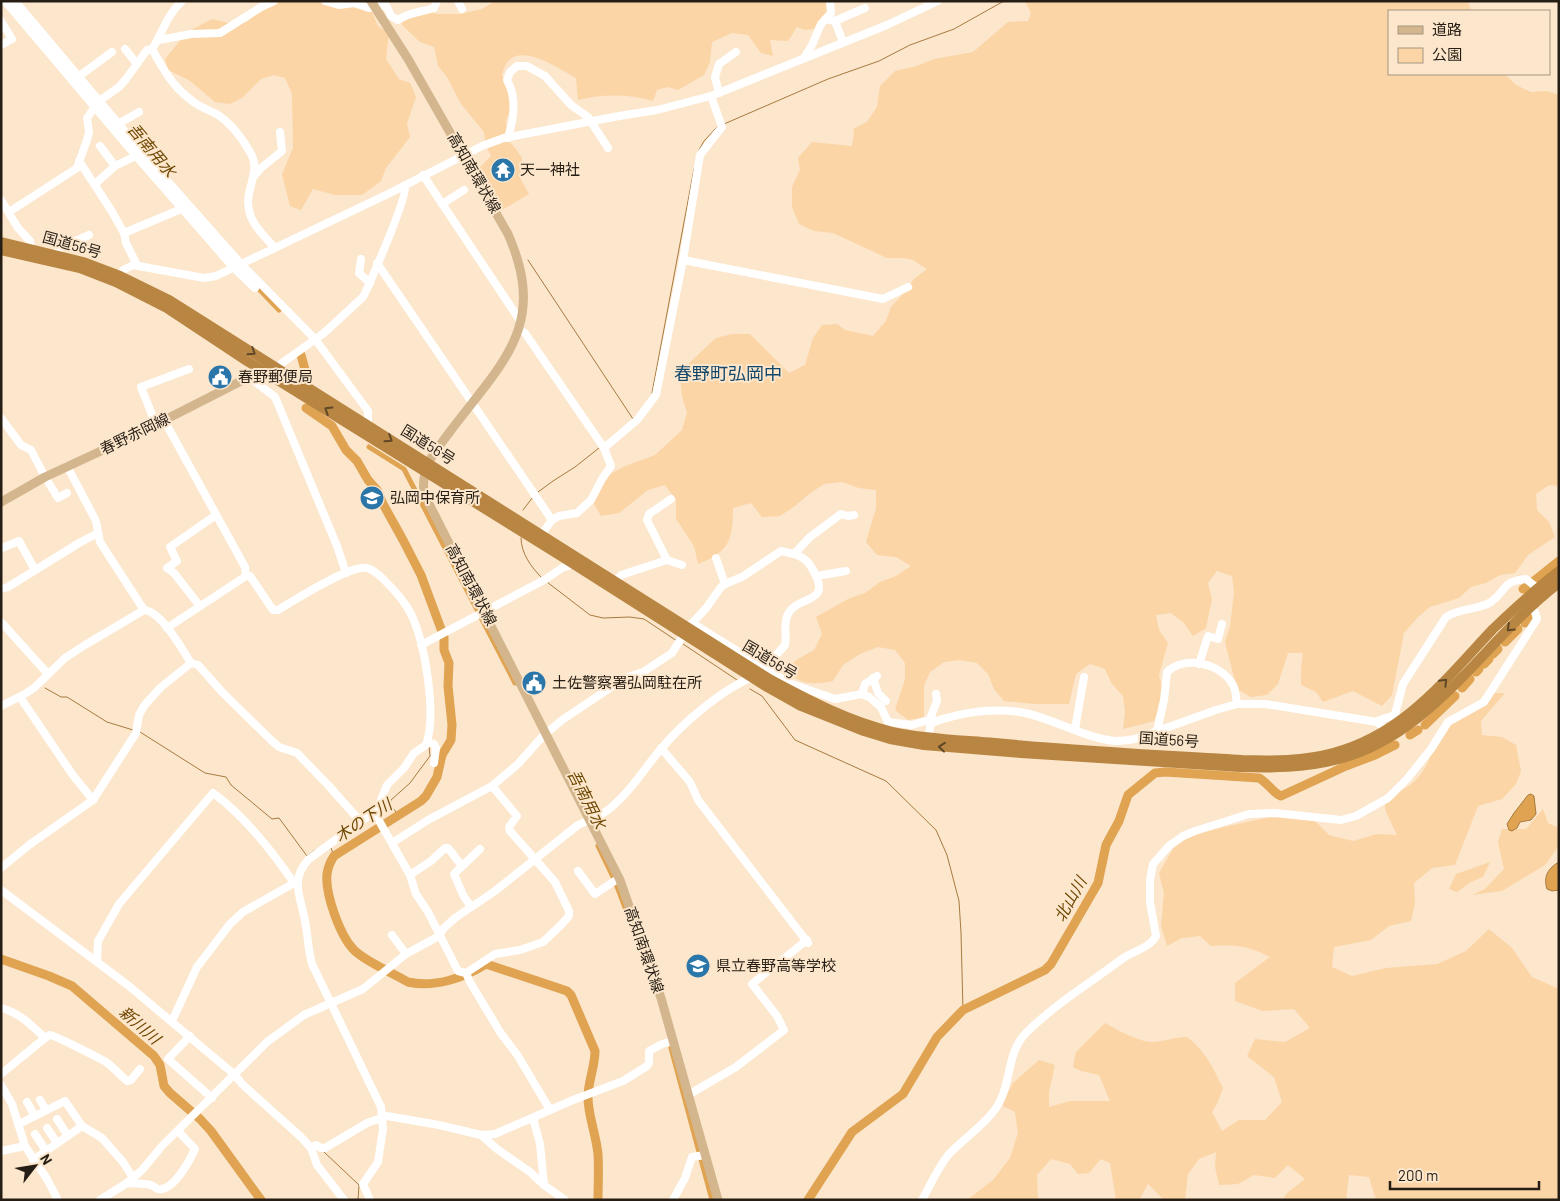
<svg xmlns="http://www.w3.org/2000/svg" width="1560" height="1201" viewBox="0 0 1560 1201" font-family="Barlow,'Noto Sans JP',sans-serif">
<rect width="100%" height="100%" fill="#fce6cc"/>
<g fill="#fbd5a6">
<path d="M 280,1 L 367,1 L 378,26 L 389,33 L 386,59 L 399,79 L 410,83 L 416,97 L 407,124 L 410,137 L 386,168 L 381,181 L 362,195 L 335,195 L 313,189 L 301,210 L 290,206 L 282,174 L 293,148 L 292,94 L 285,78 L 274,75 L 261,79 L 242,98 L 230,104 L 215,102 L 189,80 L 168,70 L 165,59 L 187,32 L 212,19 L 234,24 L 247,22 L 264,7 Z"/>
<path d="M 495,1 L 826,1 L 827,14 L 814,29 L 805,30 L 797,27 L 788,41 L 770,40 L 773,56 L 761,53 L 748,35 L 732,33 L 712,42 L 710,62 L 704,75 L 678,90 L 668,87 L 657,90 L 653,101 C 628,94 603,94 578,100 L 576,78 C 556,67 509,34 502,76 L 511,88 L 514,105 L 506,120 L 507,133 L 485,141 L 484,132 L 461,104 L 447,77 L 438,66 L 434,47 L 420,42 L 402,25 L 402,13 L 421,8 L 436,14 L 461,14 L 482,9 Z"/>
<path d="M 1025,1 L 1468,1 L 1471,11 L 1389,11 L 1389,74 L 1505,74 L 1516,85 L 1531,92 L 1547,91 L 1559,95 L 1559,486 L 1549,485 L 1536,494 L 1537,510 L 1549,522 L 1555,537 L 1528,555 L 1515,573 L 1500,575 L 1486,583 L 1471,587 L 1459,598 L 1430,607 L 1418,617 L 1404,633 L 1392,695 L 1382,706 L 1353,691 L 1323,702 L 1316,692 L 1301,685 L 1301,669 L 1303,653 L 1288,653 L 1278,684 L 1267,695 L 1251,697 L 1237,689 L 1225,642 L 1230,626 L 1234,593 L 1232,576 L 1217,571 L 1208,583 L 1212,599 L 1206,628 L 1193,636 L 1184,623 L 1171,613 L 1156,615 L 1159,630 L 1168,643 L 1159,675 L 1163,691 L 1160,706 L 1154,721 L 1123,729 L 1125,712 L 1123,696 L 1112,684 L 1105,669 L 1090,664 L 1076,674 L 1069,704 L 1036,704 L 1004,701 L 994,689 L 988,674 L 977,663 L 960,660 L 944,662 L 930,672 L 924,686 L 924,717 L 908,720 L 895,710 L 905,679 L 905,663 L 895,650 L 878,647 L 860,654 L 843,665 L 833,681 C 809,685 803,685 784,670 L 798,659 L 814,650 L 822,634 L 816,617 L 848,599 L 865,593 L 880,582 L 896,576 L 911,566 L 896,557 L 877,555 L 866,542 L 876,508 L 876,490 L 859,488 L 842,482 L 824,484 L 809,494 L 795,506 L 780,516 L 762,517 L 751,503 L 733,508 C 733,540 729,552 698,564 L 694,546 L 676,519 L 676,500 L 665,485 L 648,490 L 619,513 L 601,516 L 593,502 L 607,476 L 623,467 L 655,455 L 682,430 L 687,413 L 682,396 L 680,378 L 689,363 L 716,338 L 732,334 L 750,334 L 789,373 L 805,365 L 813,338 L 822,325 L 837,324 L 845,330 L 873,336 L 886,321 L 891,307 L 902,295 L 914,279 L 927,269 L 913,260 L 904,258 L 887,258 L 833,233 L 814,231 L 799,224 L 792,207 L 792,187 L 800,170 L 798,158 L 812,142 L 852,146 L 854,134 L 853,129 L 867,122 L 877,107 L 880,86 L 895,71 L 917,66 L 934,59 L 973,52 L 1008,22 L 1028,21 L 1031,13 Z"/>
<path d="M 507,139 L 516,149 L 522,158 L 520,178 L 529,194 L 502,210 L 482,179 L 479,168 L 491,156 L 486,146 Z"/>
<path d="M 1495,693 L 1505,693 L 1481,721 L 1482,735 L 1502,737 L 1516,745 L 1521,771 L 1516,784 L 1502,799 L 1478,806 L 1455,865 L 1432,868 L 1414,883 L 1415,903 L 1411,921 L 1389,926 L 1371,940 L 1334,947 L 1332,967 L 1352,976 L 1386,968 L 1437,964 L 1466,951 L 1489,929 L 1512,948 L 1532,977 L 1559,989 L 1559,1200 L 1376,1200 L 1369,1177 L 1349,1175 L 1346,1200 L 1283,1200 L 1286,1194 L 1305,1179 L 1288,1165 L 1275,1178 L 1254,1175 L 1238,1184 L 1219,1185 L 1215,1167 L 1216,1152 L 1199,1159 L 1188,1174 L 1185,1200 L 1164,1200 L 1148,1184 L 1139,1200 L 1116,1200 L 1110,1163 L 1101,1159 L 1089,1173 L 1078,1174 L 1070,1164 L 1051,1159 L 1037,1175 L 1038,1200 L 967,1200 L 993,1180 L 1010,1158 L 1018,1133 L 1015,1112 L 1001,1105 L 1013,1083 L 1039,1060 L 1055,1065 L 1049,1092 L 1049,1107 L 1070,1101 L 1110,1101 L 1099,1075 L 1081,1071 L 1073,1067 L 1076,1052 L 1105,1023 C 1118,1030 1140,1043 1154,1042 C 1165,1041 1176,1037 1187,1037 C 1206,1052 1212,1066 1223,1088 L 1217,1104 L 1212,1112 L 1222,1131 L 1239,1120 L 1265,1120 L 1282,1102 L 1274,1077 L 1247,1056 L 1255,1039 L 1285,1042 L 1310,1028 L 1294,1009 L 1263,1011 L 1235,1001 L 1235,983 L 1270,957 C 1249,946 1233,944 1211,946 L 1200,936 L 1182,938 L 1167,946 L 1161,926 L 1164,893 L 1159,873 L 1174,847 L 1193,834 L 1265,818 L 1285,815 L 1312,818 L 1329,835 L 1353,841 L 1377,834 L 1397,835 L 1386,812 L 1384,799 C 1392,795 1401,791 1409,786 C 1427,773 1433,751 1438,730 L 1456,722 Z"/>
<path d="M 1543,809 L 1548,823 L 1557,827 L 1559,826 L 1559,846 L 1545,865 L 1502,891 L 1472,895 L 1485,889 L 1504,869 L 1498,842 L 1502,829 L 1526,829 Z"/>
<path d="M 1490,862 L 1483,877 L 1471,882 L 1457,892 L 1449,889 L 1456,874 Z"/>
</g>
<g fill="#dfa351" stroke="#a87b3f">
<path d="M 1531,794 L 1534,796 L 1536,814 L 1531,820 L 1520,822 L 1517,828 L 1512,831 L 1509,830 L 1507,824 L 1514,813 L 1528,795 Z"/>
<path d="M 1559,862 L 1559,890 L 1552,891 L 1547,889 C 1543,877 1548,868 1559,862 Z"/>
</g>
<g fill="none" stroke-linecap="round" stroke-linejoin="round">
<g stroke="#a87b3f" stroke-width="1">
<path d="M 724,124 L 828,79 L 879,61 L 910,45 L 954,29 L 1004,1"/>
<path d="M 699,150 L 704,141 L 718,126"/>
<path d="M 528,260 L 633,419"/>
<path d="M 652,393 L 694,169"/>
<path d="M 538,492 L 553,481 L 575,467 L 599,448"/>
<path d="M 523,510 L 533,497"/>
<path d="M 521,538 C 521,553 531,567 542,578"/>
<path d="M 547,582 L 590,615 L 603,618 L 630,617 L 644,619 L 677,641"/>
<path d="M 683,644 L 737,680"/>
<path d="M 45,688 L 61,697 L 67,697 L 107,722 L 133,730"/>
<path d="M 750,689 L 762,696 L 795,740 L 886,781 L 936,830 L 947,855 L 959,901 L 961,933 L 963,1010"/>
<path d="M 140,732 L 205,773 L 226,777 L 231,785 L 272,819 L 279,818 L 307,856 L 315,850"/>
<path d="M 398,815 L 390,804 L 391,800 L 410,783 L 430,756 L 429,746"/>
<path d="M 331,848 L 334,856"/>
<path d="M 323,1151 L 359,1185 L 358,1200"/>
</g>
<g stroke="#dfa351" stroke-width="5">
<path d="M 20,13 L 34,30"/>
<path d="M 254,284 L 279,310"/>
<path d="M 369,447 L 404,469 L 515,683"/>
<path d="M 598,846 L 615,881 L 632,926"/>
<path d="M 671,1048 L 712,1200"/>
</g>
<g stroke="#dfa351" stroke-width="9">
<path d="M 301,355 L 307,377"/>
<path d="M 306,408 L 332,426 L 346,450 L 357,461 L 368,480 L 377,490 L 383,504 L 403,540 L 421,575 L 444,637 L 444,650 L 449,663 L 448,686 L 452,725 L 451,740 L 442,755 L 437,777 L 426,796 L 421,801 L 334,856 C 330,862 328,867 327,874 C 325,894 340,936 354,950 C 366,962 393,973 408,982 C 434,988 464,978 486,964 L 567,991 L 571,995 L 595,1051 C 595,1067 588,1081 588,1097 C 588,1116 596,1134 598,1154 C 599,1169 598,1184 598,1200"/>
<path d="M 1534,581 L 1559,561"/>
<path d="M 1523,589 L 1530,585"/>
<path d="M 1525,623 L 1531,618"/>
<path d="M 1505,642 L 1518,629"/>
<path d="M 1493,654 L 1498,649"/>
<path d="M 1484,664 L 1489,659"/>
<path d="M 1476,672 L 1479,669"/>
<path d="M 1462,688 L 1470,679"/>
<path d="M 1425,725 L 1455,696"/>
<path d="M 1410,735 L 1418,730"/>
<path d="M 1,959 L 49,976 L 72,986 L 154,1056 L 160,1065 L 164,1086 L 170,1093 L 200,1119 L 211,1131 L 261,1200"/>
<path d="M 808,1200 L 852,1132 L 903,1094 L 937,1037 L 963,1010 L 1045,970 L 1051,964 L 1098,883 L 1106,845 L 1119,821 L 1128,795 L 1155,773 L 1165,772 L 1259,778 C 1268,783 1273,793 1281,796 L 1346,766 L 1375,755 L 1395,745"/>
</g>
<g stroke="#fff" stroke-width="8">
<path d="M 5,1 L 136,156 L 233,267 L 255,288"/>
<path d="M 15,1 L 155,167 L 241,264 L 315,339 L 368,411 L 368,425"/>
<path d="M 325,1 L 339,5 L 354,3 L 369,8 L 386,5 L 391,16 L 398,20 C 412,11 419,13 434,8 L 437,1"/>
<path d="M 458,1 L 462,9"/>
<path d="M 826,19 L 835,21 L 865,8"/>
<path d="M 1,21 L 12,39 L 3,44"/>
<path d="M 835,21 L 843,42"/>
<path d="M 159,40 L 191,34 L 220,33 L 261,7 L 274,1"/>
<path d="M 125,49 L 137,64"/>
<path d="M 152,49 C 163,69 173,87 191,100 C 199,107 209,110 218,115 C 232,124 242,138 250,152 C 263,173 242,190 250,214 C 254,227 266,238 275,248"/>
<path d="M 804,58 L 812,45 L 821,24 L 831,13 L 830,1"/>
<path d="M 78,77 L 112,52"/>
<path d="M 719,93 L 715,77 L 719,64 L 736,52"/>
<path d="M 118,124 L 139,112"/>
<path d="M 508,138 C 514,118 517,98 507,80 L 510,72 L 517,66 L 527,66 L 545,76 L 571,105 L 588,117 L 608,148"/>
<path d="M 100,146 L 115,166"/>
<path d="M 79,161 L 111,210 L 124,233"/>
<path d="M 255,175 L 261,168 L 282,151 L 280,132"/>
<path d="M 423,175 L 521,322"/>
<path d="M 95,184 L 115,166 L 136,156"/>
<path d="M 1,200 L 18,228 L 30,241 L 31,248"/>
<path d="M 442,204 L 464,190"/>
<path d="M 9,212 L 77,168 L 87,140 L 89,132 L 87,118 L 99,101 L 119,87 L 126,79 L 147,50 L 152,49 C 163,32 166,16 182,1"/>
<path d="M 56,255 L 60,248 L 89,235"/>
<path d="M 361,259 L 359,273 L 370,283"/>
<path d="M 683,260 L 883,299 L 908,287"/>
<path d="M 377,263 L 552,520"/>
<path d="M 137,265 L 126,243 L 124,233 L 186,207"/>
<path d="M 117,280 L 123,270 L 133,265 L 204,278 L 216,276 L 388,194 L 482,146 L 504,138 L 619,116 L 657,110 L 711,96 L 887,25 L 938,1"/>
<path d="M 519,329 L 525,333 L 604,448 L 611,466 L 602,479 L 591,500 L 577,513 L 559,516 L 552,520 L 541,535"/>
<path d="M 275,372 L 282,363 L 324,333 L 363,297 L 367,289 C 374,273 408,196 405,185"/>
<path d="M 249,377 L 275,397 L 337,546 L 346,573"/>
<path d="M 1,418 L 21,445 L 31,450 L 45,477 L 58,498 L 67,493"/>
<path d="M 164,420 L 245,567 L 246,576"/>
<path d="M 156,425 L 141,387 L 189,369"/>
<path d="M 604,448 L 637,420 L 656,395 L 683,260 L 700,155 L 722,127 L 711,96"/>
<path d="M 67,466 L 96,521 L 100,542 L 144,610"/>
<path d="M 671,499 L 649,514 L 647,520 L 667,560 L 682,565"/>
<path d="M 1,547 L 2,548 L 19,541 L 35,570"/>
<path d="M 716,558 L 725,584"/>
<path d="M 246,576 L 250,576 L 273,610 L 278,610 C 295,600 349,565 367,568 C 374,570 383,578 388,584 C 397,593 405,602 411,614 C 425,643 437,714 426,745 L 414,753 L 404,768 L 387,785 L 379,805 L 374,812 L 309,859 C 289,880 301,897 305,921 C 308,936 308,950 312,964 L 381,1107 L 383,1129 L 378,1162 L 363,1184 L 370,1200"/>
<path d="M 816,576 L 846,571"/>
<path d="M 615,582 L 621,575 L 667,560"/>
<path d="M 1,589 L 8,587 L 79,543 L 98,533"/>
<path d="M 199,605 L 174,573 L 167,568 L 177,561 L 170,547 L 216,515"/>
<path d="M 1,622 L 48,674"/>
<path d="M 692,623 L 789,683 L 835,699 L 862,694 L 869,697 L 881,707 L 888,722 L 912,725 L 932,719"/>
<path d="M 167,628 L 246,576"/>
<path d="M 421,645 L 546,579 L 562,568 L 576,563"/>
<path d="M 1199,664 L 1208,636 L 1218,639 L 1222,624"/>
<path d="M 763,673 L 771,661 L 785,645 C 787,635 783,623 788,614 C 798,595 832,604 814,572 C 809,562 805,558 794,554"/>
<path d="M 873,678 L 878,693 L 886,701"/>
<path d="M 862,694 L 865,684 L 877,676"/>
<path d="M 20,697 L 72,774 L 93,800"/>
<path d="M 1,706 L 23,695 L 34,688 L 65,658 L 85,645 L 144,610 C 161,611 182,649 191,663 L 198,665 L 223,693 L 271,740 L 279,747 L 297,753 L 328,785 L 360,821"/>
<path d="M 934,722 L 931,716 L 937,701 L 936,694"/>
<path d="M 1377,722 C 1382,717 1390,719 1395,714 L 1403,684 L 1446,617 C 1460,608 1478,610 1491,602 C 1507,591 1501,581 1526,579 L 1541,591"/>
<path d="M 1075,729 L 1084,677"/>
<path d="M 1157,731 L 1164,700 L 1167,672 C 1185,655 1221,663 1233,685 C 1236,690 1236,698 1237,704"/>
<path d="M 929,737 L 930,726 L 934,722 C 962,712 996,707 1025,713 C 1054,719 1087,739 1116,741 C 1122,741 1129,740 1135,739 L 1216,710 L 1237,704 L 1265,704 L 1371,721 L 1377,722 L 1390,733"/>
<path d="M 427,742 L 434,744 L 436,748 L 434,763"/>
<path d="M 661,748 L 690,782 L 698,800 L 808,943"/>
<path d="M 374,812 L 410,875 L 416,894 L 428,912 L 458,971 L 466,973 L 495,954 L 520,950 L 543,942 L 561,925 L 569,916 L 569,911 L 555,882 L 510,831 L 509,827 L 517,816 L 492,786"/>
<path d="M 392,843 L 428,820 L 492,786 L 518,764 L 542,737 L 562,720 L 625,678 L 643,672 L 672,653 L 688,628 L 707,607 L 721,587 L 725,584 L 742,577 L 781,551 L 794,554 L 810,537 L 841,514 L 848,516 L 854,515"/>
<path d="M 1,868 L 29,845 L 93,800 L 136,733 L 139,715 L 144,706 L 160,688 L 191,663"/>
<path d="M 578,871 L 595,894 L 619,878"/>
<path d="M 410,875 L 431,861 L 445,848 L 448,848 L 462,866"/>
<path d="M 1,890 L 129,986 L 235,1075 L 242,1084 L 301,1137 L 311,1148 L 317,1165 L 344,1200"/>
<path d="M 471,907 L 463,895 L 454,874 L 480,849"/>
<path d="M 392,935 L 406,954"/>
<path d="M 97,961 L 98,941 L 119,904 L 213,793 C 245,816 272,851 294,883 L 297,884"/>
<path d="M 466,973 L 470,982 L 500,1032 L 518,1056 L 550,1110"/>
<path d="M 1,1008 C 20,1013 31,1025 45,1038"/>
<path d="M 172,1021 L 197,967 L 230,924 L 243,912 L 294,883"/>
<path d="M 190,1036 L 168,1059 L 212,1098"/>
<path d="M 1,1074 C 9,1068 46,1036 50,1035 C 54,1035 101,1059 106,1062 C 114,1068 120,1075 127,1081 L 131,1080 L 140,1069"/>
<path d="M 1,1085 L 12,1104 L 25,1146 L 47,1179 L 58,1200"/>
<path d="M 688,1095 L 736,1067 L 784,1030 L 777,1016 L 752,984 L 807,940"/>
<path d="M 40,1100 L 46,1110"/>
<path d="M 27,1102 L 35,1116"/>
<path d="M 533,1118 L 540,1144 L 544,1185 L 565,1200"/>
<path d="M 57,1119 L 68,1136"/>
<path d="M 19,1124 L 65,1101 L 82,1126 L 102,1138 L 123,1162 L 133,1178"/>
<path d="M 47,1128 L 57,1143"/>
<path d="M 35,1134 L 46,1151"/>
<path d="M 481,1135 L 497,1149 L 530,1172 L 544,1185"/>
<path d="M 311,1148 L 316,1145 L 321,1148 L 325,1148 L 367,1123 L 387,1116 L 439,1125 L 481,1135 L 495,1134 L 573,1100 L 623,1081 L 647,1066 L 649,1063 L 649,1051 L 662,1044 L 673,1041"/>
<path d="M 1,1151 L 25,1146"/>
<path d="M 33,1160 L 82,1126"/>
<path d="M 127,1183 C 134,1184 143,1183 151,1185 C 153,1186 156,1188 158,1189 C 173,1192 190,1160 195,1149 L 178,1131"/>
<path d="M 100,1200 L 127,1183 L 142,1170 L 162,1146 L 267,1042 L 304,1015 L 363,989 L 406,954 L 439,936 L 444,928 L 455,918 L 495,891 L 578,825 C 584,822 589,821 595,818 C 603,814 611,808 617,802 C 634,787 646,766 661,749 C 682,723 724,688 755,676"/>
<path d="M 673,1200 L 685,1178 L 692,1157 L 705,1155"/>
<path d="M 922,1200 C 931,1184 938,1167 949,1154 C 965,1137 992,1120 1001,1099 C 1011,1078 1008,1051 1026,1033 C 1055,1004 1090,983 1122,959 C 1133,951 1150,948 1156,936 L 1150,902 L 1150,880 L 1153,864 L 1169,846 L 1183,836 L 1195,831 L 1249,814 L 1275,813 L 1341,820 L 1356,816 L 1388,798 L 1407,779 L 1431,749 L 1448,722 L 1484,702 L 1537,619 L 1535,612 L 1531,608"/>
</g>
<g stroke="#d4b68e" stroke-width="9">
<path d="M 371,1 L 408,59 L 508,234 C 549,327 501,363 449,433 C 433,454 421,466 424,494 L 620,880 L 661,998 L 718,1200"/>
<path d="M 1,502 L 45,477 L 131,437 L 204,400 L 249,377 L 264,366"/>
</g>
<g stroke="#b88642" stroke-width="10">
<path d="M 1,242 L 83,262 L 120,276 L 169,300 L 771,680 C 810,701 850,722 893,732 C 926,739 961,740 995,743 C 1077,751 1160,755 1242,760 C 1273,761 1303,761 1333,753 C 1404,734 1445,680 1493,629 C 1514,609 1536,589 1559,571"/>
<path d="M 1,250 L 80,268 L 116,282 L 167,308 L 247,361 L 561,556 L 767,687 L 799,705 L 864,731 L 890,739 L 924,745 L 1021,753 L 1240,767 C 1272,768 1304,768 1335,760 C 1433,736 1483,641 1559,583"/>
</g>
</g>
<defs><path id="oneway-chevron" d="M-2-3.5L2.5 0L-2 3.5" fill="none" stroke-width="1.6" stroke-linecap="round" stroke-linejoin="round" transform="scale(1.25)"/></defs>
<g stroke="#604826">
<use href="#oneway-chevron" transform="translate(252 352) rotate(33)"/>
<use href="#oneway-chevron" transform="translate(328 410) rotate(-148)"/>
<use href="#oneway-chevron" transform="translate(389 439) rotate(33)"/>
<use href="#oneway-chevron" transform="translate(1510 628) rotate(137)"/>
<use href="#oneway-chevron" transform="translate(1444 682) rotate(-46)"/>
<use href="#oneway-chevron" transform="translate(942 747) rotate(-174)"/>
</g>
<defs>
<symbol id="temple-disc" viewBox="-11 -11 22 22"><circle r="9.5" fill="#2b76a9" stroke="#fce6cc"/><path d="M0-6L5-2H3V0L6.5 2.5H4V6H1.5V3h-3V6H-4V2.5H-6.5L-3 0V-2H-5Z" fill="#fff"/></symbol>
<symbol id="civic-disc" viewBox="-11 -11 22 22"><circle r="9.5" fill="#2b76a9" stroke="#fce6cc"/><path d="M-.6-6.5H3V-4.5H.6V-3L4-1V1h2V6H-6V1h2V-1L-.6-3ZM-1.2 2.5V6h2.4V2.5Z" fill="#fff"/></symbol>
<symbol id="school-disc" viewBox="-11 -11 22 22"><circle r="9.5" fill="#2b76a9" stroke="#fce6cc"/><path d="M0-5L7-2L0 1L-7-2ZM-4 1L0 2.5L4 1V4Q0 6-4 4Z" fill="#fff"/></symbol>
</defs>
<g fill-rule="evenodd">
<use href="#temple-disc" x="489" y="156" width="28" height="28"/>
<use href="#civic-disc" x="206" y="363" width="28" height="28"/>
<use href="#school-disc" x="358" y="484" width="28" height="28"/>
<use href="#civic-disc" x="520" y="669" width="28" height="28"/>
<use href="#school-disc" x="684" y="952" width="28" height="28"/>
</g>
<g text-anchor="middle" stroke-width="4" stroke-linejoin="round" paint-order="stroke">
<g font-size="15" fill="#261e14" stroke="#fce6cc" text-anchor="start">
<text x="520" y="175">天一神社</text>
<text x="238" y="382">春野郵便局</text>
<text x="390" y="503">弘岡中保育所</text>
<text x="552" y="688">土佐警察署弘岡駐在所</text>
<text x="716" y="971">県立春野高等学校</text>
</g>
<g font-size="15" fill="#261e14" stroke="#fce6cc">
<text transform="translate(474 173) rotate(60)" y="5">高知南環状線</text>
<text transform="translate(72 245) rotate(16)" y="5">国道56号</text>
<text transform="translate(135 434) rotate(-26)" y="5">春野赤岡線</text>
<text transform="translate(428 445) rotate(32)" y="5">国道56号</text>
<text transform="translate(471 585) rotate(62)" y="5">高知南環状線</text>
<text transform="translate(770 660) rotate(31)" y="5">国道56号</text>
<text transform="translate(1169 740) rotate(4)" y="5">国道56号</text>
<text transform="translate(644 950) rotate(71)" y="5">高知南環状線</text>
</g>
<g font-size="16" font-style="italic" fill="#6e4703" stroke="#fce6cc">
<text transform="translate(152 150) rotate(50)" y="6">吾南用水</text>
<text transform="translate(587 799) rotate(63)" y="6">吾南用水</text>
<text transform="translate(363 820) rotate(-33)" y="6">木の下川</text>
<text transform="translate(1070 899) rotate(-61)" y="6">北山川</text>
<text transform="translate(140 1025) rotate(41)" y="6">新川川</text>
</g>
<g font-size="18" fill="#13486b" stroke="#fce6cc">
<text x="728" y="380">春野町弘岡中</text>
</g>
</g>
<rect width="1560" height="1201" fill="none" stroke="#261e14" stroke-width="5"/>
<rect x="1388" y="10" width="162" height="65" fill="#fce6cc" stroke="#a69682"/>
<rect x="1398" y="26" width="25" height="8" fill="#d4b68e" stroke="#a69682"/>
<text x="1432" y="35" font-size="15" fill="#261e14">道路</text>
<rect x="1398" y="48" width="25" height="15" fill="#fbd5a6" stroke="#a69682"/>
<text x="1432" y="60" font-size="15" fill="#261e14">公園</text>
<g transform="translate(35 1166) rotate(59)" stroke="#fce6cc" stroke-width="4" paint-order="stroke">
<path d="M0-4L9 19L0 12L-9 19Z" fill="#261e14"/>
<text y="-8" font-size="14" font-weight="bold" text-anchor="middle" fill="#261e14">N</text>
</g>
<path d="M1390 1181v8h149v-8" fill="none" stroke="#261e14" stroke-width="2.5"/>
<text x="1398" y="1181" font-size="15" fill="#261e14" stroke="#fce6cc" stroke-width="4" paint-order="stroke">200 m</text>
</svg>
